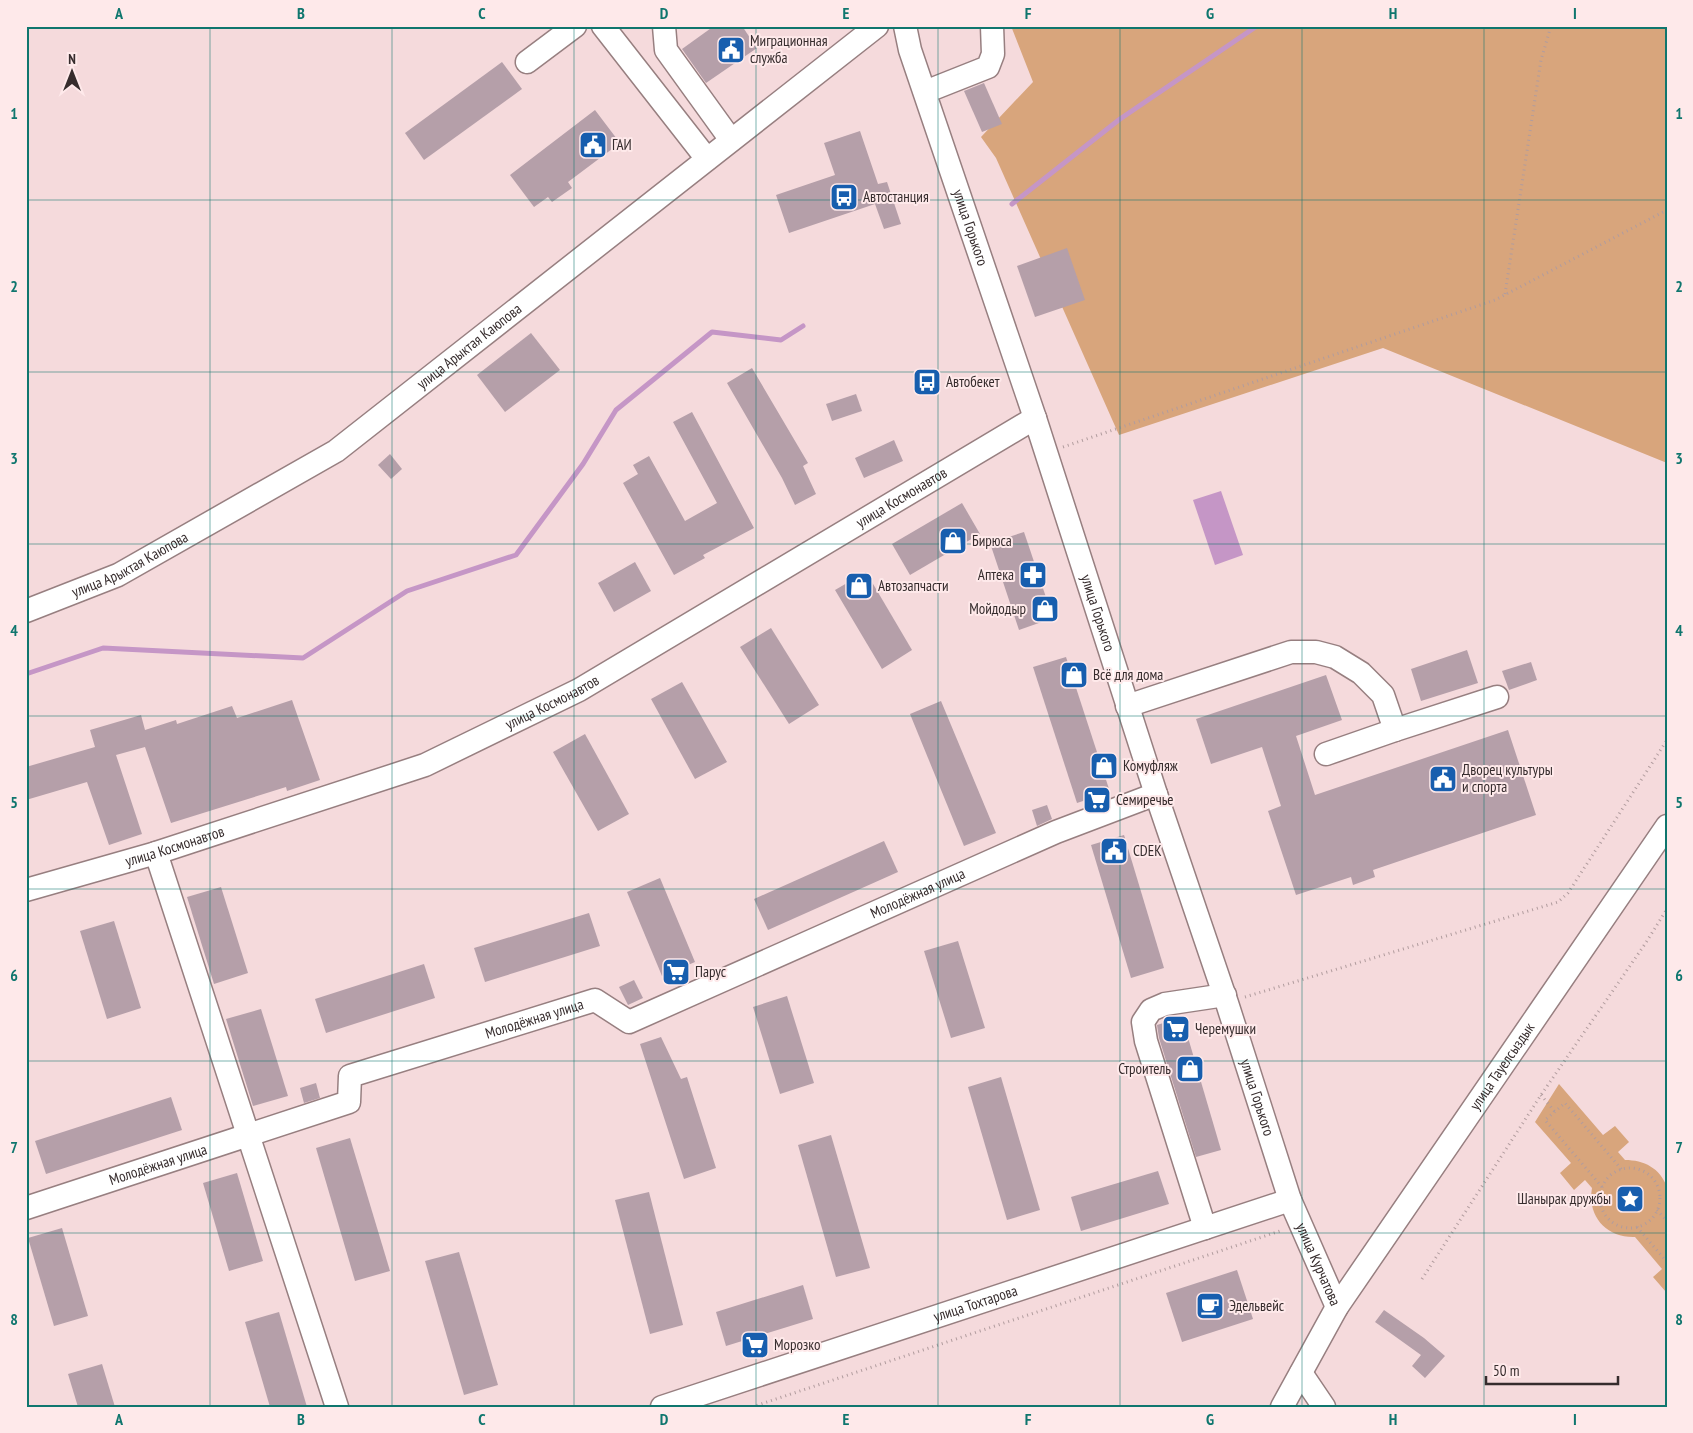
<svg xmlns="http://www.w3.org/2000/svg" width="1693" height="1433" viewBox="0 0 1693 1433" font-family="'PT Sans Narrow',sans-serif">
<rect width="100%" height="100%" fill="#f5dadc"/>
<g fill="#d8a57c">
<path d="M 1011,26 L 1667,26 L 1667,463 L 1383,348 L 1119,435 L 996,158 L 981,137 L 1033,82 Z"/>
<path d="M 1559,1084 L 1603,1135 L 1615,1126 L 1629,1142 L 1618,1152 L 1625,1160 C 1644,1160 1660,1168 1667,1187 L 1666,1292 L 1653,1277 L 1662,1269 L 1635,1237 C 1606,1238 1587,1216 1592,1188 L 1585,1180 L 1574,1190 L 1560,1173 L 1571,1163 L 1535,1122 Z"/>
</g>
<path fill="#c596c6" d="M 1221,491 L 1243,555 L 1215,565 L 1193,500 Z"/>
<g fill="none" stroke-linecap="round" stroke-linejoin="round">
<g stroke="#c596c6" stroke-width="5">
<path d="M 1012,204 L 1120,119 L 1257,26"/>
<path d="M 26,674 L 103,648 L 303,658 L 407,591 L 516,555 L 583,464 L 616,410 L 712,332 L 781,340 L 803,326"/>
</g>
</g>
<g fill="#b59fa9">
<path d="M 714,26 L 742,26 L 757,48 L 706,83 L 682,49 Z"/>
<path d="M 502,62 L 522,89 L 424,160 L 405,133 Z"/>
<path d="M 984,83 L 1002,124 L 982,132 L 964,91 Z"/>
<path d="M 595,110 L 620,143 L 568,182 L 572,188 L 552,202 L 548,197 L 534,207 L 510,175 Z"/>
<path d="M 860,131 L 878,184 L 887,182 L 901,224 L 884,229 L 875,204 L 789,233 L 776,195 L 835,175 L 824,143 Z"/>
<path d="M 1067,248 L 1085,300 L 1035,317 L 1017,266 Z"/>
<path d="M 531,333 L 560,370 L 505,412 L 477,375 Z"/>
<path d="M 752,368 L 808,463 L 803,466 L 816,494 L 795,505 L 782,478 L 727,383 Z"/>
<path d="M 856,394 L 862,411 L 832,421 L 826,404 Z"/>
<path d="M 692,412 L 754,528 L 703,555 L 705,558 L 674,575 L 623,483 L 638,474 L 633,465 L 649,456 L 685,521 L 717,503 L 673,422 Z"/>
<path d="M 894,440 L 903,461 L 864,478 L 855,458 Z"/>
<path d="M 390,454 L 402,469 L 391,479 L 378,465 Z"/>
<path d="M 962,503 L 980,534 L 910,575 L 892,544 Z"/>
<path d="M 1024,532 L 1053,618 L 1019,630 L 990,543 Z"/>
<path d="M 635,562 L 651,591 L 614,612 L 598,583 Z"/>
<path d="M 866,572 L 912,650 L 882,669 L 835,590 Z"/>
<path d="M 771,628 L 819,705 L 789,724 L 740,647 Z"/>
<path d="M 1467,650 L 1478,683 L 1421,701 L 1411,669 Z"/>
<path d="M 1066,657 L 1110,792 L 1077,803 L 1033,667 Z"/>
<path d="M 1531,662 L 1537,680 L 1509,690 L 1502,671 Z"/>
<path d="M 1326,675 L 1342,720 L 1296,736 L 1315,795 L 1508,730 L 1536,815 L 1373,870 L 1375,877 L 1353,885 L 1351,877 L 1296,895 L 1268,811 L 1281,806 L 1262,747 L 1211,764 L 1196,719 Z"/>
<path d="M 682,682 L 727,762 L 695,779 L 651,699 Z"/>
<path d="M 292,700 L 320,780 L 287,791 L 286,787 L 171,823 L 145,747 L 116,755 L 142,834 L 109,845 L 87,782 L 26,800 L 26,767 L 95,747 L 90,730 L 141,715 L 145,730 L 176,720 L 177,724 L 232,706 L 237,718 Z"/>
<path d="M 941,701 L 996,833 L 964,846 L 910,714 Z"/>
<path d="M 585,734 L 629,814 L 598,831 L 553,752 Z"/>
<path d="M 1047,805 L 1052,819 L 1037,826 L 1032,810 Z"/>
<path d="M 1124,835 L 1164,968 L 1131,978 L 1091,845 Z"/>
<path d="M 884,841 L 898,872 L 768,930 L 754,899 Z"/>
<path d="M 660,878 L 695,962 L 662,976 L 627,892 Z"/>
<path d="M 221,887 L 248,973 L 214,984 L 187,897 Z"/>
<path d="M 589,913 L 600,946 L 485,982 L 474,948 Z"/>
<path d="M 114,921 L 141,1008 L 107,1019 L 80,931 Z"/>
<path d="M 958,941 L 985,1028 L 951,1038 L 924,951 Z"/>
<path d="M 424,964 L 435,998 L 326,1033 L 315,999 Z"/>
<path d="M 634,980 L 643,998 L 628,1005 L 619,987 Z"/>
<path d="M 787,996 L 814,1083 L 780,1094 L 753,1007 Z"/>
<path d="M 261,1009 L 288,1096 L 253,1106 L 226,1019 Z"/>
<path d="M 1182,1017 L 1221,1150 L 1196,1157 L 1159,1038 L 1157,1025 Z"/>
<path d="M 661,1037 L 681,1079 L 687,1077 L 716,1168 L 684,1179 L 640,1044 Z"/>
<path d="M 1001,1077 L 1040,1210 L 1007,1220 L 968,1087 Z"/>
<path d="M 316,1083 L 320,1098 L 304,1103 L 300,1088 Z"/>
<path d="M 171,1097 L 182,1130 L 46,1174 L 35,1141 Z"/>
<path d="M 831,1135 L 870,1268 L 836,1277 L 798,1145 Z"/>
<path d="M 350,1138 L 390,1271 L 355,1281 L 316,1148 Z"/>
<path d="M 1158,1171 L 1169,1204 L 1081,1231 L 1071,1197 Z"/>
<path d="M 237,1173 L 263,1261 L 229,1271 L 203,1183 Z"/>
<path d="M 649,1192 L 683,1325 L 650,1334 L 615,1200 Z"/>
<path d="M 62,1228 L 88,1316 L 54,1326 L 28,1238 Z"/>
<path d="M 459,1252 L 498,1385 L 464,1395 L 425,1261 Z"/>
<path d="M 1237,1270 L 1253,1319 L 1182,1342 L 1166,1293 Z"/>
<path d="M 803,1285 L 813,1319 L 726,1346 L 716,1312 Z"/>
<path d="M 1384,1310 L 1424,1338 L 1445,1356 L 1425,1378 L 1412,1366 L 1421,1355 L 1375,1322 Z"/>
<path d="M 279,1312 L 307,1407 L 270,1407 L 245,1322 Z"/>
<path d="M 102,1364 L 115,1407 L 78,1407 L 68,1374 Z"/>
</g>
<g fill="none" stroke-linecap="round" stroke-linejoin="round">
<defs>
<g id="minor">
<path d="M 603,26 L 707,159"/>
<path d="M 664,26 L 666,50 L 731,140"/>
<path id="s1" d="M 905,26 L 910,50 L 1035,418 L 1156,794 L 1227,1003 L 1290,1200 L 1337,1307"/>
<path d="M 527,62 L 575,26"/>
<path d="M 925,92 L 988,67 L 993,54 L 992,26"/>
<path id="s2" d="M 26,611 L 118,575 L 336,451 L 877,26"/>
<path d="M 1127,706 L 1291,652 L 1316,652 L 1335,657 L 1361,673 L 1383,695 L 1395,730"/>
<path d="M 1326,754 L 1395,730 L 1497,697"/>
<path d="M 156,853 L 337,1407"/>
<path id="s3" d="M 26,890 L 156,853 L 425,765 L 579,690 L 1035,418"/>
<path id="s4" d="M 26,1208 L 349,1102 L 350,1076 L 595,1000 L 629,1022 L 1056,832 L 1156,794"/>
<path d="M 1205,1228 L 1146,1041 L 1143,1022 L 1151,1010 L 1165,1004 L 1225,995"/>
<path d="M 1301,1373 L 1324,1407"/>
<path id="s5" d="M 662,1407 L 1290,1200"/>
<path id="s6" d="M 1282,1407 L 1337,1307 L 1667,826"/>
</g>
</defs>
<use href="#minor" stroke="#977f80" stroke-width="25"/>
<g stroke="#b19c9e" stroke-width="3" stroke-dasharray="1 4" stroke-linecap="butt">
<path d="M 1505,294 L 1541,60 L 1551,26"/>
<path d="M 1063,447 L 1495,300 L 1667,210"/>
<path d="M 1245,997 L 1558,902 L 1568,893 L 1667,740"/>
<path d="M 1541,1095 L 1555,1112"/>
<circle cx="1630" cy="1198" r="30"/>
<path d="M 1602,1187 L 1545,1120 L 1565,1103 L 1622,1170"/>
<path d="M 1657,1210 L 1667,1221"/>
<path d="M 1637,1227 L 1667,1262"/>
<path d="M 1422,1279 L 1541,1095 L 1645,944 L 1667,909"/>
<path d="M 752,1407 L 1283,1230"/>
</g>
<use href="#minor" stroke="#fff" stroke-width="22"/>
</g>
<path fill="none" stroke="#0f766e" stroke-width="1" stroke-opacity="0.55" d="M 210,26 L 210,1407M 392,26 L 392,1407M 574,26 L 574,1407M 756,26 L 756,1407M 938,26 L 938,1407M 1120,26 L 1120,1407M 1302,26 L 1302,1407M 1484,26 L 1484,1407M 26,200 L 1667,200M 26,372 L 1667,372M 26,544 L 1667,544M 26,716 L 1667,716M 26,889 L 1667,889M 26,1061 L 1667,1061M 26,1233 L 1667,1233"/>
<defs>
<symbol id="civic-square" viewBox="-11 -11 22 22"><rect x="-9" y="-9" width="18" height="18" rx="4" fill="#175eae" stroke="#fee9ea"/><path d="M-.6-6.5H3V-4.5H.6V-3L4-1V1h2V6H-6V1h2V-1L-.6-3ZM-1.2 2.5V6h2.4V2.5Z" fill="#fff"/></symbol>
<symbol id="bus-square" viewBox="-11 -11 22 22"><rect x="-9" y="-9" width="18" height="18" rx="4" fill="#175eae" stroke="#fee9ea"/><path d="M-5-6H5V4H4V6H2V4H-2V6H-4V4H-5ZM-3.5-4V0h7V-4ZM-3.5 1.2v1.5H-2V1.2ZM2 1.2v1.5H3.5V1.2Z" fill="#fff"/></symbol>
<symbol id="shop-square" viewBox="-11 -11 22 22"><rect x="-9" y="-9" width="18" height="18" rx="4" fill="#175eae" stroke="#fee9ea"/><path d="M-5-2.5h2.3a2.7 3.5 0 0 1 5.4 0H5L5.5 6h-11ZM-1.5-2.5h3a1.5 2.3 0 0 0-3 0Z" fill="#fff"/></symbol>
<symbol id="pharmacy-square" viewBox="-11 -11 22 22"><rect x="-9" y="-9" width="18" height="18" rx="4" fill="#175eae" stroke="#fee9ea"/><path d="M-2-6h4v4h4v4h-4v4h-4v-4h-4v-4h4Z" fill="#fff"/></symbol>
<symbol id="supermarket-square" viewBox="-11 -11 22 22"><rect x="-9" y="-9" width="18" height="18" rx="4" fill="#175eae" stroke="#fee9ea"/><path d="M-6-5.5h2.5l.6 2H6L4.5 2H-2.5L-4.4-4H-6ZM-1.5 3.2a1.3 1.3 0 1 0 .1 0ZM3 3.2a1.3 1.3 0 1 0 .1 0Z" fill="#fff"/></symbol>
<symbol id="sight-square" viewBox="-11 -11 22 22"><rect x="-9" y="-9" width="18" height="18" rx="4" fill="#175eae" stroke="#fee9ea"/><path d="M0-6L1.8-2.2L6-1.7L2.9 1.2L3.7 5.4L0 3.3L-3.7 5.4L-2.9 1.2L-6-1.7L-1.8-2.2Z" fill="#fff"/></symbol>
<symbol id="cafe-square" viewBox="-11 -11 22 22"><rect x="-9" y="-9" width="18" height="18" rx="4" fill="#175eae" stroke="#fee9ea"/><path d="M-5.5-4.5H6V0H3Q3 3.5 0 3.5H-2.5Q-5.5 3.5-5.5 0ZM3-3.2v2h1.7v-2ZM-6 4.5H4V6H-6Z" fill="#fff"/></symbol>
</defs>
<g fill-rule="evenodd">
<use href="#civic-square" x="715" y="34" width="32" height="32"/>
<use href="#civic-square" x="577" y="129" width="32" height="32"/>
<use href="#bus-square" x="828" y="181" width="32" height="32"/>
<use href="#bus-square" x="911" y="366" width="32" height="32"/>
<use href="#shop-square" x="937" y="525" width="32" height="32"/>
<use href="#pharmacy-square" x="1017" y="559" width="32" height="32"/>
<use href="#shop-square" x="843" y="570" width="32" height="32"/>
<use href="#shop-square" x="1029" y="593" width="32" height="32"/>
<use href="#shop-square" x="1058" y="659" width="32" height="32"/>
<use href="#shop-square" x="1088" y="750" width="32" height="32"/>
<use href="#civic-square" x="1427" y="763" width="32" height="32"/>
<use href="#supermarket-square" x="1081" y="784" width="32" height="32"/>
<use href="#civic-square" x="1098" y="835" width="32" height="32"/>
<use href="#supermarket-square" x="660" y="956" width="32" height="32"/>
<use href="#supermarket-square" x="1160" y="1013" width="32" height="32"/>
<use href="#shop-square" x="1174" y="1053" width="32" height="32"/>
<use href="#sight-square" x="1614" y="1183" width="32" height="32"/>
<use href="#cafe-square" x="1194" y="1290" width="32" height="32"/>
<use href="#supermarket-square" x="739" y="1329" width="32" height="32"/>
</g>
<g text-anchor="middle" stroke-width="4" stroke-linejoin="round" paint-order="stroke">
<g font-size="15" fill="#362c2d" stroke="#fee9ea" text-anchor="start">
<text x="750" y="46">Миграционная<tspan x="750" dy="17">служба</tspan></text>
<text x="612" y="150">ГАИ</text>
<text x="863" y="202">Автостанция</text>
<text x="946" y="387">Автобекет</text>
<text x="972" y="546">Бирюса</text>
<text x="1014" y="580" text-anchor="end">Аптека</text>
<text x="878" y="591">Автозапчасти</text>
<text x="1026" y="614" text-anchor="end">Мойдодыр</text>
<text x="1093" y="680">Всё для дома</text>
<text x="1123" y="771">Комуфляж</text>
<text x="1462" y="775">Дворец культуры<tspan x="1462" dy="17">и спорта</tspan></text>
<text x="1116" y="805">Семиречье</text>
<text x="1133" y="856">CDEK</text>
<text x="695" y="977">Парус</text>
<text x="1195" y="1034">Черемушки</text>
<text x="1171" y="1074" text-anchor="end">Строитель</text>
<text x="1611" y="1204" text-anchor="end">Шанырак дружбы</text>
<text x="1229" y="1311">Эдельвейс</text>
<text x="774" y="1350">Морозко</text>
</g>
<g font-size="15" fill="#362c2d" stroke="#fee9ea">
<text dy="5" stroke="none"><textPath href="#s1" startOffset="212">улица Горького</textPath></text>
<text dy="5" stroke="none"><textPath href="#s2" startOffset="519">улица Арыктая Каюпова</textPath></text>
<text dy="5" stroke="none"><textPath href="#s3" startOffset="965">улица Космонавтов</textPath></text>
<text dy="5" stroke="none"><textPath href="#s2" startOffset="114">улица Арыктая Каюпова</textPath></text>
<text dy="5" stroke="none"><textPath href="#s1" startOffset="618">улица Горького</textPath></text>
<text dy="5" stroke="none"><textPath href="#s3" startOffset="560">улица Космонавтов</textPath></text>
<text dy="5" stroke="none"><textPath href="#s3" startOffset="155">улица Космонавтов</textPath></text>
<text dy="5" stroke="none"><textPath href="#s4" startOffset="979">Молодёжная улица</textPath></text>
<text dy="5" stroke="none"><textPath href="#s4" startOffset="559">Молодёжная улица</textPath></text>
<text dy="5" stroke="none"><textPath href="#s6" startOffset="406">улица Тауелсыздык</textPath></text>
<text dy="5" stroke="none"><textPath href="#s1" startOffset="1128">улица Горького</textPath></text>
<text dy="5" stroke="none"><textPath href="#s4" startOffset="139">Молодёжная улица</textPath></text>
<text dy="5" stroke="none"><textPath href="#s1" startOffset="1306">улица Курчатова</textPath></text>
<text dy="5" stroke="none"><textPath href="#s5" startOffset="330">улица Тохтарова</textPath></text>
</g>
</g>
<rect width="1693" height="1433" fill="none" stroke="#fee9ea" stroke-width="55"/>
<g transform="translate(72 72)" stroke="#fee9ea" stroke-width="4" paint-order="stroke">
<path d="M0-4L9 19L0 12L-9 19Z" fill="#362c2d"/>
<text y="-8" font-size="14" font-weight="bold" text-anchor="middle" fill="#362c2d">N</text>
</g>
<path d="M1486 1376v8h132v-8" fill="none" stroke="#362c2d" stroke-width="2.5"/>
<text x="1493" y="1376" font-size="15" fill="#362c2d" stroke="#fee9ea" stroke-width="4" paint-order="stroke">50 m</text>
<rect x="28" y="28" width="1638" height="1378" fill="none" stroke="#0f766e" stroke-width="2"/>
<g font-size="16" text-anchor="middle" font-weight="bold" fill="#0f766e">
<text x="119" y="19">A</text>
<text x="301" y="19">B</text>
<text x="482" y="19">C</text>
<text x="664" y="19">D</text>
<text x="846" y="19">E</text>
<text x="1028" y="19">F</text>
<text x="1210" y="19">G</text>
<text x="1393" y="19">H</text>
<text x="1575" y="19">I</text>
<text x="14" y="119">1</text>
<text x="1679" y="119">1</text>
<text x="14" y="292">2</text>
<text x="1679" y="292">2</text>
<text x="14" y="464">3</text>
<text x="1679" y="464">3</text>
<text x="14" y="636">4</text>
<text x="1679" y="636">4</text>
<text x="14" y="808">5</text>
<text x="1679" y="808">5</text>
<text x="14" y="981">6</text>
<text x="1679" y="981">6</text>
<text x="14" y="1153">7</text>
<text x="1679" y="1153">7</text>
<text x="14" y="1325">8</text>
<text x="1679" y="1325">8</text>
<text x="119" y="1425">A</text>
<text x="301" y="1425">B</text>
<text x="482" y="1425">C</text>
<text x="664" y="1425">D</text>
<text x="846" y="1425">E</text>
<text x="1028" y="1425">F</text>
<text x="1210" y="1425">G</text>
<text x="1393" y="1425">H</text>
<text x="1575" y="1425">I</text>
</g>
</svg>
